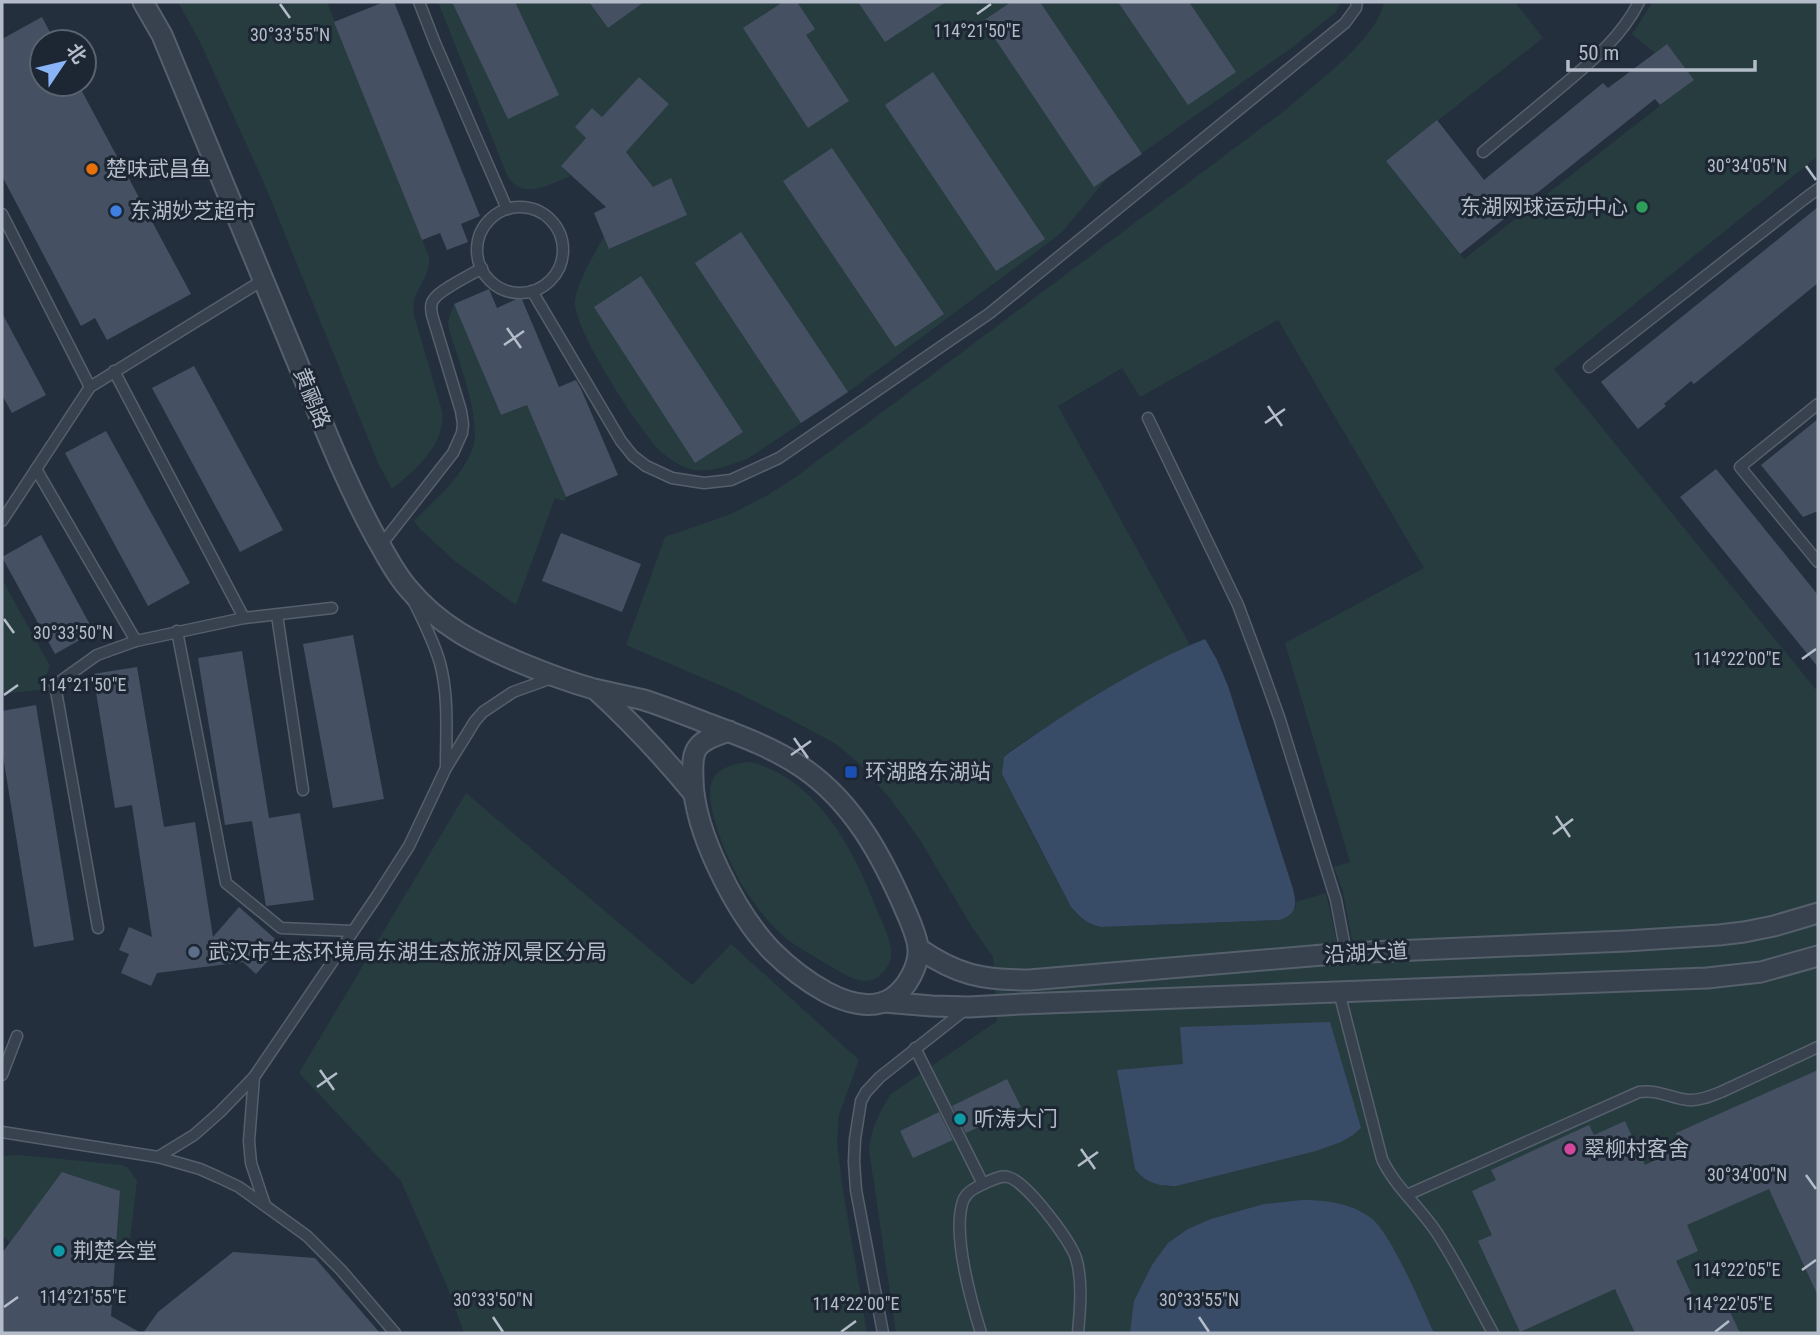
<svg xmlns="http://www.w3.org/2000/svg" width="1820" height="1335" viewBox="0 0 1820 1335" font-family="'Roboto Condensed','Noto Sans SC',sans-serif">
<rect width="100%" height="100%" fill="#242f3e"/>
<g fill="#263c3f" fill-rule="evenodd">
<path d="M 178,2 L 327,2 L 429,257 C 431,281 410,289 414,315 L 442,411 C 446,445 415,470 392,489 L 378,463 L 264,183 L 200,42 Z"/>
<path d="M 438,2 L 1341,2 L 1336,12 L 1294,46 L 1108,177 L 1062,232 L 1032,255 L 848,392 L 747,459 C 730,465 709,474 690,469 C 680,466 670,459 662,453 C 640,432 577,334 575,305 C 574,287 595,253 604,236 L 610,249 L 687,215 L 671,179 L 651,188 L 640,168 L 625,153 L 669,104 L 639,77 L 602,117 L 592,108 L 575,127 L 586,138 L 561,166 L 571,176 C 549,184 522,202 507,175 Z"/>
<path d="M 1384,2 L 1515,2 L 1543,38 L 1386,161 L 1464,259 L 1693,80 L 1667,44 L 1655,53 L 1632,34 L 1653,2 L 1818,2 L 1818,156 L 1554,369 L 1818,692 L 1818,1333 L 896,1333 L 869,1150 C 871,1129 879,1112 891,1094 L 997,1021 L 993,957 L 972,927 L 920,840 L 892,801 L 860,764 L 836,744 L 803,726 L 738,693 L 626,645 L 665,537 L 731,514 L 768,495 L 797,476 L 1288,108 C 1316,83 1378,38 1384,2 ZM 1278,320 L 1424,568 L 1285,643 L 1350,862 L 1334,867 L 1343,892 L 1352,941 L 1337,943 L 1326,893 L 1296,902 L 1296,907 L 1280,920 L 1101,927 C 1087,924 1080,917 1071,907 L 1022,814 L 1004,757 L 1010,751 C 1068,712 1128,676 1190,645 L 1058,406 L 1122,368 L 1140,397 Z"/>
<path d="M 454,304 L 501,415 L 527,405 L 566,497 L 564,501 L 555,498 L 516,605 L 456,562 L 419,528 L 414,521 C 435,500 461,478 472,450 C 483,421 458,360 449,329 L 448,321 Z"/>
<path d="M 2,579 L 50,666 L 40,690 L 2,694 Z"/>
<path d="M 751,762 C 818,780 854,850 877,910 C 882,922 890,937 891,950 C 892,957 890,964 885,970 C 867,993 844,974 825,963 C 808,953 791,944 777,930 C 766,919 756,906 747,893 C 733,872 700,802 713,779 C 721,766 737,763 751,762 Z"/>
<path d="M 466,793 L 692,985 L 731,944 L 859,1060 L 839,1115 L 837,1142 L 842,1184 L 867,1333 L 464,1333 L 447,1286 L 401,1181 L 299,1073 Z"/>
<path d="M 20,1155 L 122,1165 L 128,1168 L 137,1181 L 130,1239 L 126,1244 L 116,1249 L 120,1192 L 63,1172 L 10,1242 L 2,1236 L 2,1156 Z"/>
</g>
<g fill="#394c67">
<path d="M 1205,639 L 1217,660 L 1228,686 L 1293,889 C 1297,905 1297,914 1280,920 L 1101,927 C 1087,924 1080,917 1071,907 L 1002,774 L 1004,757 L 1010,752 C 1070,710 1138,666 1205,639 Z"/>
<path d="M 1330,1022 L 1361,1128 L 1353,1135 L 1341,1142 L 1316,1151 L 1176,1186 C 1158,1186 1146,1183 1135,1169 L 1117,1070 L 1183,1064 L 1180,1027 Z"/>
<path d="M 1303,1200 C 1326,1200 1351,1203 1371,1218 C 1391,1233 1422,1307 1434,1333 L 1130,1333 L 1134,1301 L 1152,1265 L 1168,1243 L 1188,1229 L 1211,1219 L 1264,1204 Z"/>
</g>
<g fill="#455162">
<path d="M 384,2 L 394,2 L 480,216 L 461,224 L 468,242 L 447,250 L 440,233 L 422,240 L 334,22 Z"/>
<path d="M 452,2 L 515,2 L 559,95 L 508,119 Z"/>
<path d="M 589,2 L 644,2 L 608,28 Z"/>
<path d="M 783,2 L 797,2 L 815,29 L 806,35 L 849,101 L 808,128 L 743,28 Z"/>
<path d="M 858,2 L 946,2 L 885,42 Z"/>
<path d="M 1011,2 L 1040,2 L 1142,154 L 1094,187 L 983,21 Z"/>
<path d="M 1118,2 L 1189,2 L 1236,72 L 1188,105 Z"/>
<path d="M 42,17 L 55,42 L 42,42 L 42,84 L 78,84 L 191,294 L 107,340 L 95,318 L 81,326 L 2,176 L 2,39 Z"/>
<path d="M 1667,44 L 1694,80 L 1660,105 L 1655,99 L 1460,254 L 1386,161 L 1437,120 L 1484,180 L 1603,83 L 1608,88 Z"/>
<path d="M 933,72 L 1045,239 L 996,271 L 885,105 Z"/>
<path d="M 639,77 L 669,104 L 626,152 L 653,187 L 671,178 L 687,215 L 609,249 L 594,213 L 606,207 L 561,166 L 586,138 L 575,127 L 592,108 L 602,117 Z"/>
<path d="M 832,148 L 944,314 L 895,347 L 783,181 Z"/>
<path d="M 1818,207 L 1818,283 L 1694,384 L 1691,381 L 1664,404 L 1666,406 L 1638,429 L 1601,382 Z"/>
<path d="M 741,232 L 848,392 L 801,423 L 695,263 Z"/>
<path d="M 641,276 L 743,432 L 695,463 L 594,307 Z"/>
<path d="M 489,289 L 497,308 L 521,297 L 559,387 L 576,380 L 581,389 L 618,475 L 566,497 L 527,405 L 501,415 L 454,304 Z"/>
<path d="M 2,313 L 46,395 L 12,413 L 2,395 Z"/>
<path d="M 194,366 L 283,530 L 240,552 L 152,388 Z"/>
<path d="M 1818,419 L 1818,511 L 1803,517 L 1761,465 Z"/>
<path d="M 106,431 L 190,583 L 148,606 L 65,453 Z"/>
<path d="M 1716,469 L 1818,595 L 1818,667 L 1680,497 Z"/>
<path d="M 561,533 L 641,564 L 622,612 L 542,581 Z"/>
<path d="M 41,535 L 94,632 L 55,654 L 2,557 Z"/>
<path d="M 353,635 L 384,799 L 333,808 L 303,644 Z"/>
<path d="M 242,651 L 269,818 L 300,813 L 314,900 L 266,906 L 252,821 L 225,825 L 198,658 Z"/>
<path d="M 137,667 L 164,827 L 195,822 L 213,937 L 239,907 L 282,945 L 256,974 L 243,962 L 157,973 L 151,986 L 121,973 L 129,954 L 119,950 L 129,927 L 152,937 L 132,805 L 115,808 L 93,674 Z"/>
<path d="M 36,705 L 74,940 L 34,947 L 2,750 L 2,711 Z"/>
<path d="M 1818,1070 L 1818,1296 L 1769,1189 L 1687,1225 L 1698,1251 L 1676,1261 L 1698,1308 L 1723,1297 L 1740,1333 L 1635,1333 L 1615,1289 L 1520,1332 L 1478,1241 L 1492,1235 L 1472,1191 L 1496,1180 L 1491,1170 L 1589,1125 L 1594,1135 L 1625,1121 L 1645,1165 L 1682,1147 L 1676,1133 Z"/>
<path d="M 1007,1079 L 1021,1107 L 966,1133 L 952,1106 Z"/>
<path d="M 939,1112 L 953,1140 L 913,1158 L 900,1131 Z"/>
<path d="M 62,1172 L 120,1191 L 111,1316 L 141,1333 L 2,1333 L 2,1253 Z"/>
<path d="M 233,1252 L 315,1258 L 380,1333 L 143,1333 L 158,1312 Z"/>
</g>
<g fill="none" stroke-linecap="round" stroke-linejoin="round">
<defs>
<g id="service">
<path d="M 419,2 L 435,43 L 507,209"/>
<path d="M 1483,152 C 1507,132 1530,113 1554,93 C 1586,66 1620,40 1639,2"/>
<circle cx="520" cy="250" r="43"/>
<path d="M 2,214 L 90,387"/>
<path d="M 532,291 L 621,441 L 633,456 L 646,466 L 672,478 L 704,483 L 731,480 L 779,458 L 990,313 L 1345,23 L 1356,8 L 1357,2"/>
<path d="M 1589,367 L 1803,200 L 1818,189"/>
<path d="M 114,371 L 244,618"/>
<path d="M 1818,404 L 1740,467 L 1818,562"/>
<path d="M 1148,418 L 1238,605 L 1260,664 L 1279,717 L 1336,900 L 1346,953"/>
<path d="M 36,469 L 136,641"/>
<path d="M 2,521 L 90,387 L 263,280"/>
<path d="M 381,545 L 453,453 L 462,433 L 463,424 L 461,411 L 432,315 C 431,309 430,304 434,299 C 441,289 471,275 482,268"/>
<path d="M 414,602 C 424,622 434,642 440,663 C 449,697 446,733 446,767"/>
<path d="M 277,615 L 303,790"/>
<path d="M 177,631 L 226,883 L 281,928 L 353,931"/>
<path d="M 98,928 L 55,685 L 97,655 L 136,641 L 244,618 L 332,608"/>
<path d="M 1339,992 L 1382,1159 C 1395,1187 1420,1207 1437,1233 C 1458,1265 1475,1300 1493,1333"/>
<path d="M 915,1048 L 983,1184"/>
<path d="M 2,1075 L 17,1036"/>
<path d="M 2,1132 L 158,1157 L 200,1169 L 218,1177 L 239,1187 L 307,1236 L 341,1270 L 395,1333"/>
<path d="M 158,1157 L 194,1135 L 220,1112 L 254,1077"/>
<path d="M 1407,1195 L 1639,1092 C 1656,1089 1671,1098 1688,1100 C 1699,1101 1711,1096 1721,1092 L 1818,1047"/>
<path d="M 265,1205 L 251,1163 L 249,1141 L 254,1077 L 377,896 L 409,846 L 446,768 L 475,721 L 483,712 L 513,692 L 552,678"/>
<path d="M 883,1333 L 856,1190 L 854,1162 L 855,1139 L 861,1101 L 866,1092 L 880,1077 L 966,1009"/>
<path d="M 981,1333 C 971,1301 952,1233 963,1201 C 966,1192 975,1188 983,1184 C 990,1181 1000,1175 1008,1177 C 1026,1181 1070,1240 1076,1258 C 1083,1281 1080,1310 1078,1333"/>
</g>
<g id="minor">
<path d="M 143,2 L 162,35 C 208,147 255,259 301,371 C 324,427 346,483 375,536 C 385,553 394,572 407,587 C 439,626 476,644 521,663 C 545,673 569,682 594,689 C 610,693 628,696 644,700 C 666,707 688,716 709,724 C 741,736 774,748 803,768 C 854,803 883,858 907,914 C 911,923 916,936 918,946 C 920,965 907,988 892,998 C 872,1011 845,1002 826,992 C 806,981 787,966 771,950 C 736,913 694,832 693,780 C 693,769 691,756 698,747 C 705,738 718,735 729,731"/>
<path d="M 596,690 C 633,724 662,755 694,794"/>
<path d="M 918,948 C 957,975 982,980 1029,980 L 1346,953 L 1626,941 L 1719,935 L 1744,932 L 1774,926 L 1818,913"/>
<path d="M 884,1002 L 932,1006 L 969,1007 L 1021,1004 L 1707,978 L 1761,972 L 1818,956"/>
</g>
</defs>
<use href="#service" stroke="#565f6c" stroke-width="13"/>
<use href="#minor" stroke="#565f6c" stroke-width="23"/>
<use href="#service" stroke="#38414e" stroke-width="10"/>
<use href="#minor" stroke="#38414e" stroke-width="19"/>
</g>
<path fill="none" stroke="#b4bcc9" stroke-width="2.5" d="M 280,4 L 290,18M 977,14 L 991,4M 1806,166 L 1816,180M 507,328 L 521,348M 504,345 L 524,331M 1268,406 L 1282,426M 1265,423 L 1285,409M 4,619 L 14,633M 1802,659 L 1816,649M 4,695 L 18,685M 794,738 L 808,758M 791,755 L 811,741M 1556,816 L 1570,837M 1553,834 L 1573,819M 320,1070 L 334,1090M 317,1087 L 337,1073M 1081,1149 L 1095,1169M 1078,1166 L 1098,1152M 1806,1175 L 1816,1189M 1802,1270 L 1816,1260M 4,1307 L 18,1297M 493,1317 L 503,1332M 1199,1317 L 1209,1332M 841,1332 L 856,1321M 1715,1332 L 1729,1321"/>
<circle fill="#e8710a" stroke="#1d2633" stroke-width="2.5" cx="92" cy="169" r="7"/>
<circle fill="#2e9e5b" stroke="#1d2633" stroke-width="2.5" cx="1642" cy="207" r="7"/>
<circle fill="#3f7fe0" stroke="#1d2633" stroke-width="2.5" cx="116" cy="211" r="7"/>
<rect fill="#1a4fb4" stroke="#1d2633" stroke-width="2.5" x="844" y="765" width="14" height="14" rx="3.5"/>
<circle fill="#5c6f8a" stroke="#1d2633" stroke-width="2.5" cx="194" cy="952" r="7"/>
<g fill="#0f9aa8" stroke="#1d2633" stroke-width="2.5">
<circle cx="960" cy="1119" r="7"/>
<circle cx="59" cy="1251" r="7"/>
</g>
<circle fill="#d1479c" stroke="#1d2633" stroke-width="2.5" cx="1570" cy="1149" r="7"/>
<g text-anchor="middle" stroke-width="6" stroke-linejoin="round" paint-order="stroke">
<g font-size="21" fill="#b4bcc9" stroke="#1d2633" text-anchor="start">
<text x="106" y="176">楚味武昌鱼</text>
<text x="1628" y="214" text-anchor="end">东湖网球运动中心</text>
<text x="130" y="218">东湖妙芝超市</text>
<text x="865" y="779">环湖路东湖站</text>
<text x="208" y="959">武汉市生态环境局东湖生态旅游风景区分局</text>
<text x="974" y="1126">听涛大门</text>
<text x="1584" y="1156">翠柳村客舍</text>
<text x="73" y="1258">荆楚会堂</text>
</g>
<g font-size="21" fill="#b4bcc9" stroke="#1d2633">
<text transform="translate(312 398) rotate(68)" y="7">黄鹂路</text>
<text transform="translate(1366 953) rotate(-3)" y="7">沿湖大道</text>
</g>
</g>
<g font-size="18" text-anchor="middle" fill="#b4bcc9" stroke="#1d2633" stroke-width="6" stroke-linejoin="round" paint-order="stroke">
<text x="977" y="37">114°21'50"E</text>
<text x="290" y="41">30°33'55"N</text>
<text x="1747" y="172">30°34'05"N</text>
<text x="73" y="639">30°33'50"N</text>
<text x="1737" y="665">114°22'00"E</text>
<text x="83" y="691">114°21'50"E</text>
<text x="1747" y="1181">30°34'00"N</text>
<text x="1737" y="1276">114°22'05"E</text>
<text x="83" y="1303">114°21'55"E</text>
<text x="493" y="1306">30°33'50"N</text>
<text x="1199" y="1306">30°33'55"N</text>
<text x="856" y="1310">114°22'00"E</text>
<text x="1729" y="1310">114°22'05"E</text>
</g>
<rect width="1820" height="1335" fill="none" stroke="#b4bcc9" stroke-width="7"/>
<g transform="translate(63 63) rotate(55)"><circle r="33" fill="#1d2633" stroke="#59626f" stroke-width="2"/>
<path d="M0-5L12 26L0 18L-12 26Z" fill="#8ab4f8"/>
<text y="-10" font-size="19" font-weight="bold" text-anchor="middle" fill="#b4bcc9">北</text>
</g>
<path d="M1568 60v10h187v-10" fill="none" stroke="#b4bcc9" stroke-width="3.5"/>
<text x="1578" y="60" font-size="21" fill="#b4bcc9" stroke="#1d2633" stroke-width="5" paint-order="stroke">50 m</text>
</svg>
